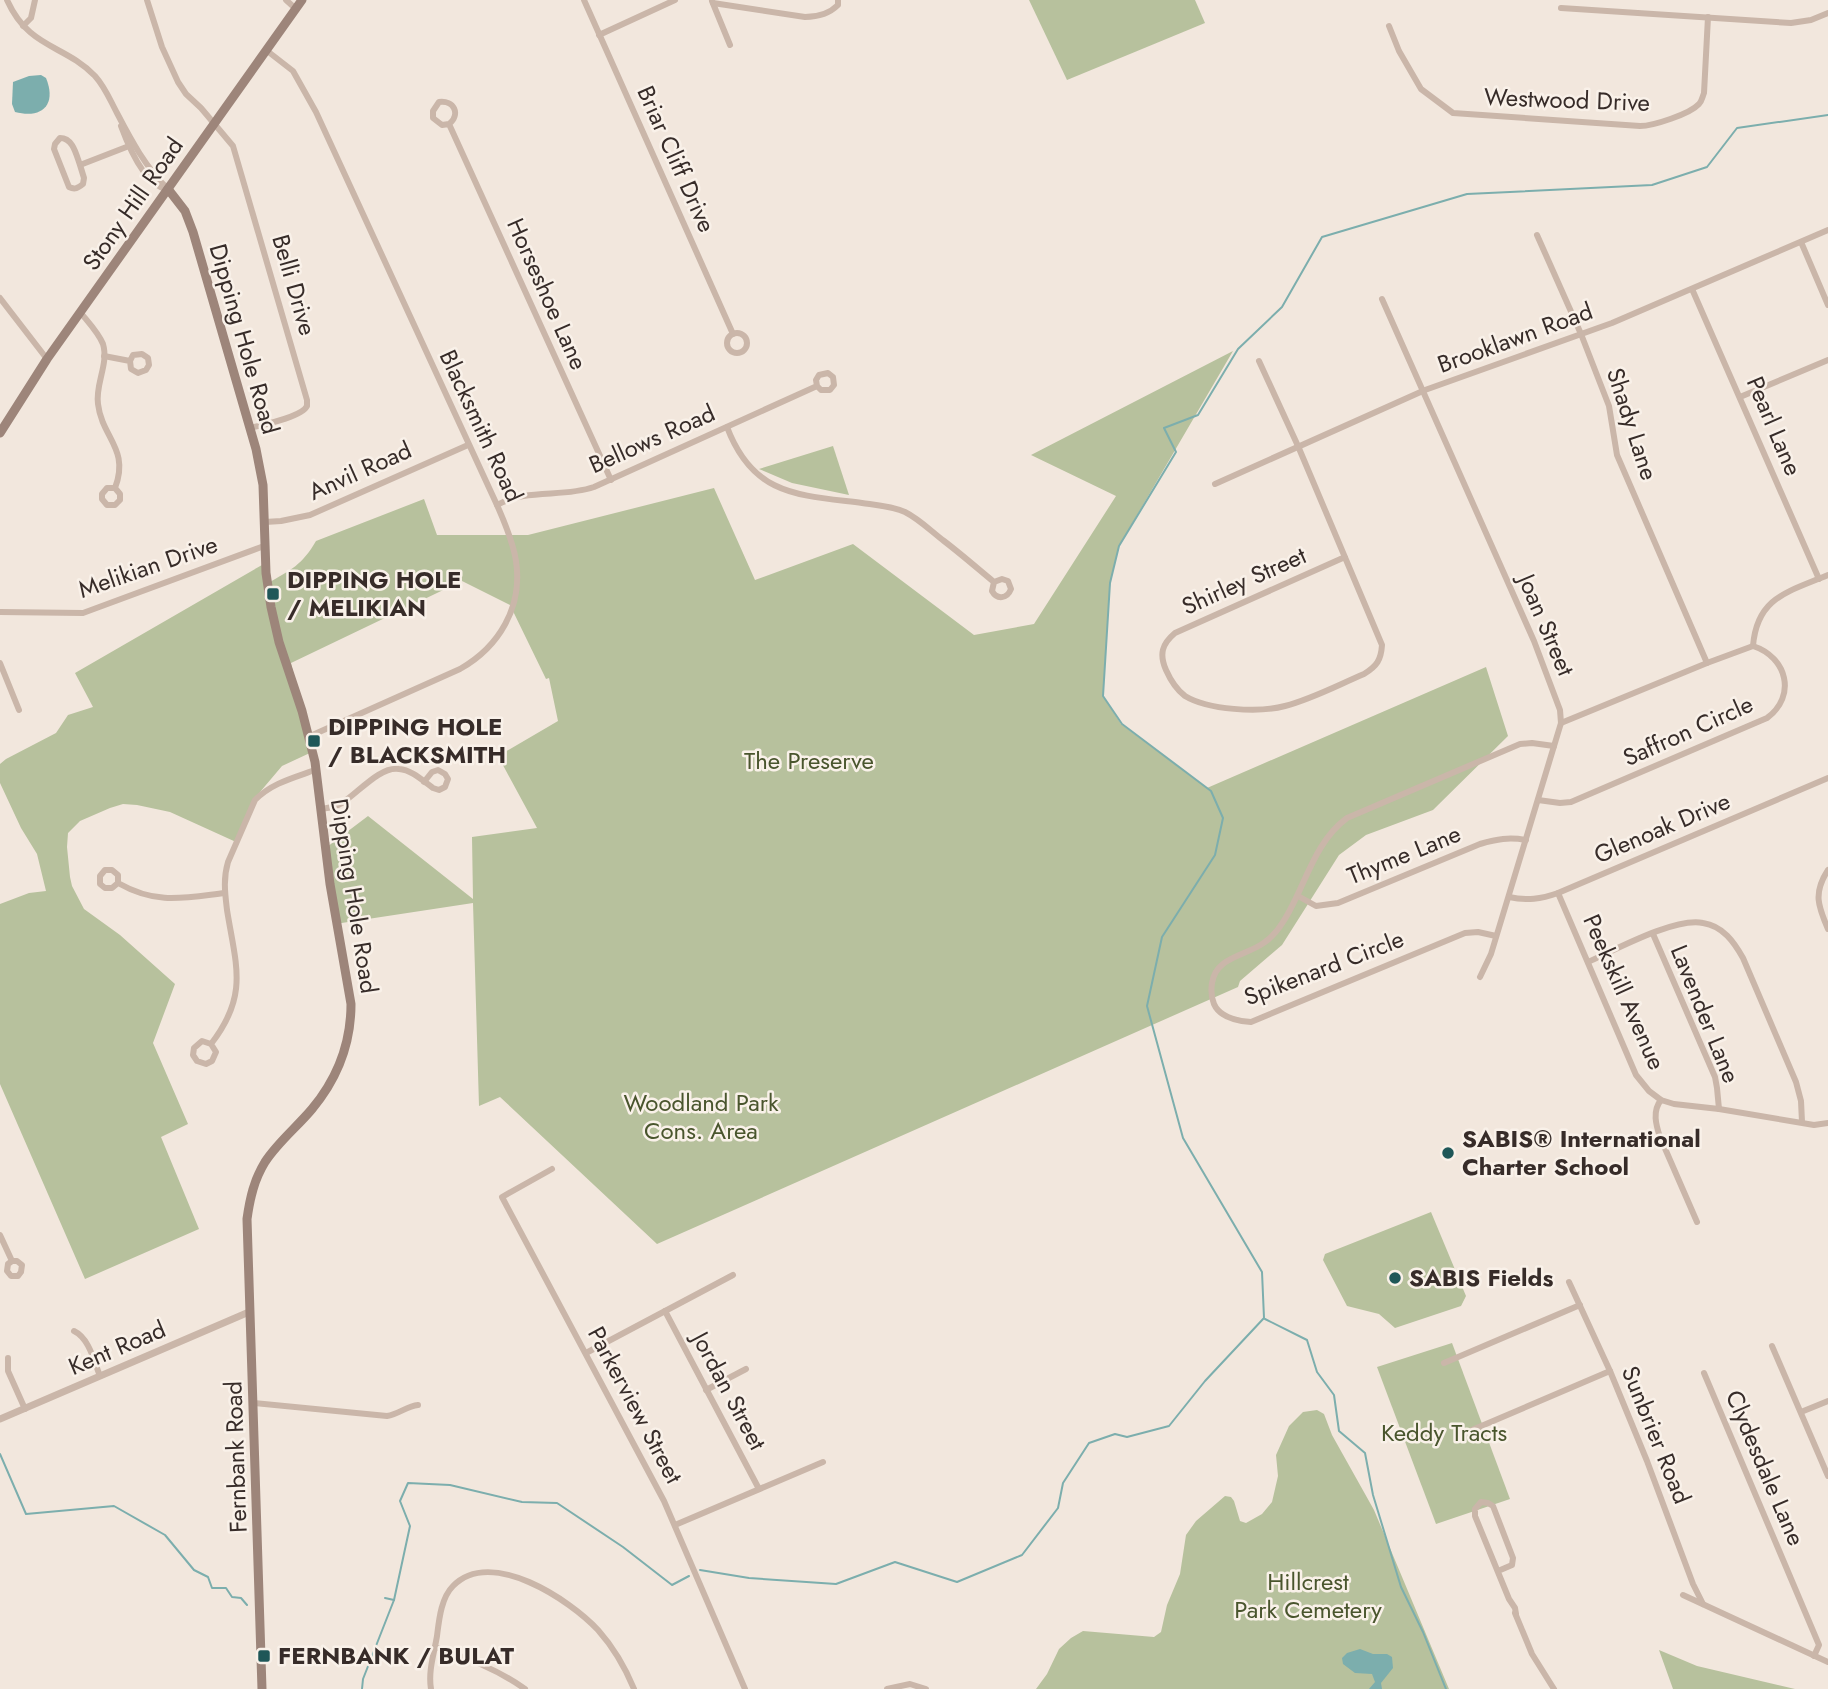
<svg xmlns="http://www.w3.org/2000/svg" width="1828" height="1689" viewBox="0 0 1828 1689" font-family="Jost,sans-serif">
<rect width="100%" height="100%" fill="#f2e7dd"/>
<g fill="#b7c19d">
<path d="M 1029,0 L 1195,0 L 1205,23 L 1067,80 Z"/>
<path d="M 1233,351 L 1119,546 L 1110,583 L 1103,696 L 1121,724 L 1207,788 L 1486,667 L 1508,736 L 1433,810 L 1366,835 L 1339,855 L 1282,945 L 1240,981 L 1238,987 L 657,1244 L 500,1097 L 479,1106 L 473,903 L 335,924 L 327,847 L 368,816 L 473,899 L 472,837 L 537,828 L 498,756 L 558,721 L 549,678 L 546,679 L 510,605 L 462,581 L 291,663 L 312,752 L 282,766 L 260,792 L 236,842 L 170,812 L 137,805 L 123,804 L 110,808 L 80,821 L 68,833 L 67,847 L 70,877 L 72,886 L 84,909 L 120,935 L 175,984 L 153,1043 L 188,1124 L 161,1137 L 199,1229 L 85,1279 L 0,1084 L 0,904 L 29,893 L 46,891 L 37,854 L 21,828 L 0,783 L 0,764 L 6,759 L 56,733 L 68,715 L 93,707 L 75,673 L 262,565 L 268,583 C 291,570 302,565 316,541 L 424,499 L 437,535 L 528,535 L 714,488 L 755,580 L 853,544 L 974,635 L 1034,624 L 1116,496 L 1031,455 Z"/>
<path d="M 833,446 L 849,495 L 792,483 L 759,469 Z"/>
<path d="M 1431,1212 L 1466,1296 L 1461,1306 L 1395,1328 L 1379,1314 L 1347,1306 L 1323,1260 L 1325,1254 Z"/>
<path d="M 1452,1343 L 1510,1499 L 1436,1524 L 1377,1367 Z"/>
<path d="M 1317,1410 L 1324,1414 L 1332,1435 L 1374,1510 L 1449,1689 L 1036,1689 L 1047,1674 L 1059,1649 L 1071,1638 L 1083,1631 L 1154,1637 L 1161,1632 L 1167,1605 L 1180,1574 L 1186,1535 L 1196,1521 L 1225,1496 L 1231,1497 L 1234,1501 L 1240,1521 L 1246,1523 L 1262,1514 L 1272,1502 L 1278,1476 L 1276,1455 L 1289,1426 L 1303,1412 Z"/>
<path d="M 1659,1650 L 1697,1666 L 1795,1689 L 1673,1689 Z"/>
</g>
<g fill="#7caead">
<path d="M 41,75 L 46,78 C 57,105 42,119 15,112 L 12,104 L 13,82 L 29,76 Z"/>
<path d="M 1360,1649 L 1373,1654 L 1387,1654 L 1392,1657 L 1393,1668 L 1381,1683 L 1382,1689 L 1369,1689 L 1375,1682 L 1372,1674 L 1355,1673 L 1343,1664 L 1342,1658 L 1347,1653 Z"/>
</g>
<g fill="none" stroke-linecap="round" stroke-linejoin="round">
<g stroke="#7caead" stroke-width="2">
<path d="M 1265,1319 L 1307,1340 L 1317,1372 L 1334,1395 L 1339,1431 L 1365,1453 L 1373,1495 L 1401,1587 L 1423,1632 L 1446,1689"/>
<path d="M 0,1454 L 26,1514 L 114,1506 L 165,1535 L 194,1570 L 208,1577 L 212,1588 L 226,1588 L 232,1597 L 241,1598 L 247,1605"/>
<path d="M 700,1570 L 749,1578 L 836,1584 L 895,1562 L 957,1582 L 1022,1555 L 1058,1508 L 1063,1483 L 1089,1443 L 1115,1434 L 1127,1437 L 1169,1426 L 1205,1381 L 1264,1318 L 1262,1272 L 1183,1138 L 1147,1006 L 1162,937 L 1215,855 L 1223,818 L 1211,791 L 1122,724 L 1103,696 L 1110,583 L 1119,546 L 1176,452 L 1164,428 L 1198,415 L 1238,349 L 1282,307 L 1322,237 L 1467,194 L 1652,185 L 1707,167 L 1737,128 L 1828,115"/>
<path d="M 385,1598 L 394,1600"/>
<path d="M 362,1689 L 363,1679 L 394,1600 L 410,1526 L 400,1501 L 408,1483 L 450,1485 L 522,1502 L 557,1503 L 623,1547 L 672,1585 L 689,1576"/>
</g>
<g stroke="#cab6a9" stroke-width="6">
<path d="M 7,0 C 29,49 64,44 95,76 C 105,87 110,100 117,113 C 131,140 146,168 168,189"/>
<path d="M 147,0 L 162,47 L 178,82 L 186,94 L 201,108 L 233,146 L 307,400 C 307,402 307,404 307,406 C 302,417 262,425 250,428"/>
<path d="M 286,0 L 296,9"/>
<path d="M 584,0 L 733,334"/>
<path d="M 712,1 L 730,45"/>
<path d="M 713,3 L 805,17 C 818,17 829,14 838,5 L 838,0"/>
<path d="M 1561,8 L 1791,23 L 1811,20 L 1828,13"/>
<path d="M 23,26 L 31,18 L 35,0"/>
<path d="M 1389,26 L 1399,51 L 1421,89 L 1453,113 L 1640,126 C 1653,126 1690,114 1699,104 C 1702,101 1702,98 1704,93 L 1708,17"/>
<path d="M 599,35 L 675,0"/>
<path d="M 266,50 L 293,71 L 316,112 L 497,505 C 505,523 513,542 516,561 C 523,607 499,647 460,669 L 308,737"/>
<path d="M 449,124 C 461,114 454,100 439,102 L 433,111 L 433,118 L 442,125 L 449,124 L 611,480"/>
<path d="M 121,126 C 128,145 144,184 166,189"/>
<path d="M 80,165 L 84,178 L 83,184 C 78,188 75,190 69,187 L 54,149 L 55,144 L 60,138 C 73,138 76,154 80,165 L 129,146"/>
<path d="M 1537,235 L 1581,334 L 1609,406 L 1617,455 L 1707,663"/>
<path d="M 1801,242 L 1828,305"/>
<path d="M 1692,289 L 1819,579"/>
<path d="M 0,298 L 47,359"/>
<path d="M 1382,299 L 1534,641 L 1560,710 L 1561,723 L 1491,954 L 1480,977"/>
<path d="M 80,312 C 88,322 98,332 103,344 C 109,364 95,384 98,404 C 102,438 130,449 115,488 L 107,488 L 102,494 L 102,499 L 107,505 L 115,505 L 120,500 L 120,494 L 115,488"/>
<circle cx="737" cy="343" r="10"/>
<path d="M 104,356 L 130,361 L 133,355 L 142,354 L 148,358 L 149,365 L 146,370 L 138,373 L 131,369 L 130,361"/>
<path d="M 1259,361 L 1298,446 L 1382,645 C 1381,660 1377,666 1364,674 C 1338,685 1312,699 1285,706 C 1259,713 1208,710 1185,696 C 1177,690 1170,679 1166,670 C 1159,654 1162,644 1175,633 L 1345,557"/>
<path d="M 1740,397 L 1828,360"/>
<path d="M 727,427 C 753,496 798,495 862,503 C 876,505 891,506 905,512 C 919,519 931,531 944,541 C 961,554 977,568 994,582 L 992,591 C 997,600 1007,599 1011,589 L 1008,581 L 1002,579 L 994,582"/>
<path d="M 1215,484 L 1425,390 L 1612,323 L 1828,230"/>
<path d="M 497,505 C 527,488 562,498 594,487 L 817,386 L 821,390 L 830,390 L 834,385 L 833,377 L 828,373 L 819,375 L 816,380 L 817,386"/>
<path d="M 265,522 L 281,521 L 310,515 L 468,445"/>
<path d="M 0,612 L 83,613 L 264,546"/>
<path d="M 1753,646 C 1757,597 1788,592 1828,575"/>
<path d="M 0,663 L 19,710"/>
<path d="M 1538,800 L 1560,803 L 1571,802 L 1767,718 C 1797,696 1787,657 1753,646 L 1707,663 L 1561,723"/>
<path d="M 321,809 C 328,808 336,807 342,803 C 358,793 380,766 399,769 C 412,770 423,781 433,788 L 439,790 L 445,787 L 448,779 L 445,774 L 438,770 L 432,772 L 424,782"/>
<path d="M 1828,870 C 1813,893 1818,906 1828,929"/>
<path d="M 118,883 L 118,875 L 112,870 L 105,870 L 100,876 L 100,884 L 105,888 L 112,888 L 118,883 C 157,905 183,898 225,893"/>
<path d="M 1558,893 L 1636,1075 L 1649,1091 L 1661,1100 L 1674,1104 L 1719,1109 L 1814,1125 L 1828,1123"/>
<path d="M 1298,896 L 1316,906 L 1338,903 L 1480,844 C 1497,839 1509,837 1526,840"/>
<path d="M 1509,897 C 1527,901 1541,899 1558,893 L 1828,778"/>
<path d="M 1653,934 L 1715,1077 L 1717,1088 L 1719,1109"/>
<path d="M 1496,936 L 1478,932 L 1465,933 L 1251,1022 C 1237,1021 1220,1018 1214,1004 C 1211,997 1211,990 1212,983 C 1216,956 1247,956 1265,942 C 1272,937 1278,930 1283,922 C 1305,888 1313,843 1347,818 L 1520,744 L 1532,743 L 1554,746"/>
<path d="M 1588,962 C 1615,950 1675,917 1703,923 C 1723,926 1734,942 1743,958 L 1796,1082 L 1801,1101 L 1802,1122"/>
<path d="M 211,1044 L 216,1052 L 212,1061 L 206,1064 L 197,1061 L 193,1055 L 194,1048 L 202,1041 L 211,1044 C 249,995 236,966 227,910 C 225,893 223,879 228,862 L 255,800 C 272,783 293,778 315,770"/>
<path d="M 1661,1100 C 1652,1111 1656,1125 1660,1137 L 1697,1222"/>
<path d="M 552,1169 L 502,1197 L 664,1501 L 745,1689"/>
<path d="M 0,1235 L 12,1261 L 17,1261 L 22,1265 L 21,1272 L 18,1276 L 11,1276 L 7,1271 L 8,1264 L 12,1261"/>
<path d="M 1569,1282 L 1610,1371 L 1647,1461 L 1693,1584 L 1703,1604"/>
<path d="M 665,1311 L 759,1489"/>
<path d="M 74,1331 C 89,1338 94,1361 100,1376"/>
<path d="M 1772,1346 L 1828,1476"/>
<path d="M 586,1353 L 733,1275"/>
<path d="M 8,1358 L 8,1371 L 25,1409"/>
<path d="M 1444,1363 L 1580,1305"/>
<path d="M 1704,1373 L 1819,1645 L 1814,1656"/>
<path d="M 706,1390 L 746,1369"/>
<path d="M 253,1403 L 387,1416 C 399,1414 407,1406 418,1405"/>
<path d="M 1801,1412 L 1828,1401"/>
<path d="M 1472,1430 L 1610,1371"/>
<path d="M 675,1525 L 823,1462"/>
<path d="M 1498,1571 L 1512,1565 L 1513,1558 L 1493,1506 L 1488,1503 L 1481,1502 L 1475,1509 L 1475,1516 L 1509,1599 L 1515,1608 L 1516,1614"/>
<path d="M 1683,1595 L 1828,1662"/>
<path d="M 1515,1613 L 1532,1654 L 1554,1689"/>
<path d="M 435,1647 C 467,1658 497,1669 525,1689"/>
<path d="M 431,1689 C 428,1671 434,1654 437,1636 C 439,1620 441,1598 453,1586 C 491,1547 570,1600 598,1630 C 614,1648 625,1667 634,1689"/>
<path d="M 887,1689 L 910,1684 L 926,1689"/>
</g>
<path stroke="#cab6a9" stroke-width="7" d="M 0,1419 L 249,1312"/>
<g stroke="#9d857a" stroke-width="9">
<path d="M 168,189 L 185,211 L 193,232 L 256,449 L 263,485 L 266,573 L 271,607 L 279,642 L 302,711 L 315,762 L 330,884 L 351,1004 C 351,1044 337,1079 312,1109 C 297,1127 278,1142 265,1162 C 254,1180 250,1198 247,1219 L 262,1689"/>
<path d="M 0,433 L 47,359 L 302,0"/>
</g>
</g>
<g fill="#1f5758" stroke="#f9f1e9" stroke-width="2.5">
<rect x="266" y="587" width="14" height="14" rx="3.5"/>
<rect x="307" y="734" width="14" height="14" rx="3.5"/>
<circle cx="1448" cy="1153" r="7"/>
<circle cx="1395" cy="1278" r="7"/>
<rect x="257" y="1649" width="14" height="14" rx="3.5"/>
</g>
<g text-anchor="middle" stroke-width="5" stroke-linejoin="round" paint-order="stroke">
<g font-size="24" fill="#372c29" stroke="#f9f1e9">
<text transform="translate(1567 100) rotate(2)" y="8">Westwood Drive</text>
<text transform="translate(676 159) rotate(66)" y="8">Briar Cliff Drive</text>
<text transform="translate(133 204) rotate(-55)" y="8">Stony Hill Road</text>
<text transform="translate(294 285) rotate(74)" y="8">Belli Drive</text>
<text transform="translate(547 294) rotate(66)" y="8">Horseshoe Lane</text>
<text transform="translate(1515 338) rotate(-20)" y="8">Brooklawn Road</text>
<text transform="translate(244 339) rotate(74)" y="8">Dipping Hole Road</text>
<text transform="translate(1632 424) rotate(72)" y="8">Shady Lane</text>
<text transform="translate(481 426) rotate(65)" y="8">Blacksmith Road</text>
<text transform="translate(1774 426) rotate(67)" y="8">Pearl Lane</text>
<text transform="translate(652 439) rotate(-24)" y="8">Bellows Road</text>
<text transform="translate(360 471) rotate(-24)" y="8">Anvil Road</text>
<text transform="translate(148 567) rotate(-19)" y="8">Melikian Drive</text>
<text transform="translate(1244 581) rotate(-24)" y="8">Shirley Street</text>
<text transform="translate(1546 625) rotate(67)" y="8">Joan Street</text>
<text transform="translate(1688 731) rotate(-24)" y="8">Saffron Circle</text>
<text transform="translate(1662 828) rotate(-23)" y="8">Glenoak Drive</text>
<text transform="translate(1404 855) rotate(-22)" y="8">Thyme Lane</text>
<text transform="translate(354 896) rotate(81)" y="8">Dipping Hole Road</text>
<text transform="translate(1324 968) rotate(-21)" y="8">Spikenard Circle</text>
<text transform="translate(1624 992) rotate(66)" y="8">Peekskill Avenue</text>
<text transform="translate(1705 1014) rotate(68)" y="8">Lavender Lane</text>
<text transform="translate(117 1348) rotate(-23)" y="8">Kent Road</text>
<text transform="translate(729 1391) rotate(62)" y="8">Jordan Street</text>
<text transform="translate(635 1405) rotate(62)" y="8">Parkerview Street</text>
<text transform="translate(1656 1435) rotate(68)" y="8">Sunbrier Road</text>
<text transform="translate(236 1457) rotate(-92)" y="8">Fernbank Road</text>
<text transform="translate(1765 1468) rotate(67)" y="8">Clydesdale Lane</text>
</g>
<g font-size="24" font-weight="bold" fill="#372c29" stroke="#f9f1e9" text-anchor="start">
<text x="287" y="588">DIPPING HOLE<tspan x="287" dy="28">/ MELIKIAN</tspan></text>
<text x="328" y="735">DIPPING HOLE<tspan x="328" dy="28">/ BLACKSMITH</tspan></text>
<text x="1462" y="1147">SABIS® International<tspan x="1462" dy="28">Charter School</tspan></text>
<text x="1409" y="1286">SABIS Fields</text>
<text x="278" y="1664">FERNBANK / BULAT</text>
</g>
<g font-size="24" fill="#49552d" stroke="#f9f1e9">
<text x="809" y="769">The Preserve</text>
<text x="701" y="1111">Woodland Park<tspan x="701" dy="28">Cons. Area</tspan></text>
<text x="1444" y="1441">Keddy Tracts</text>
<text x="1308" y="1590">Hillcrest<tspan x="1308" dy="28">Park Cemetery</tspan></text>
</g>
</g>
</svg>
